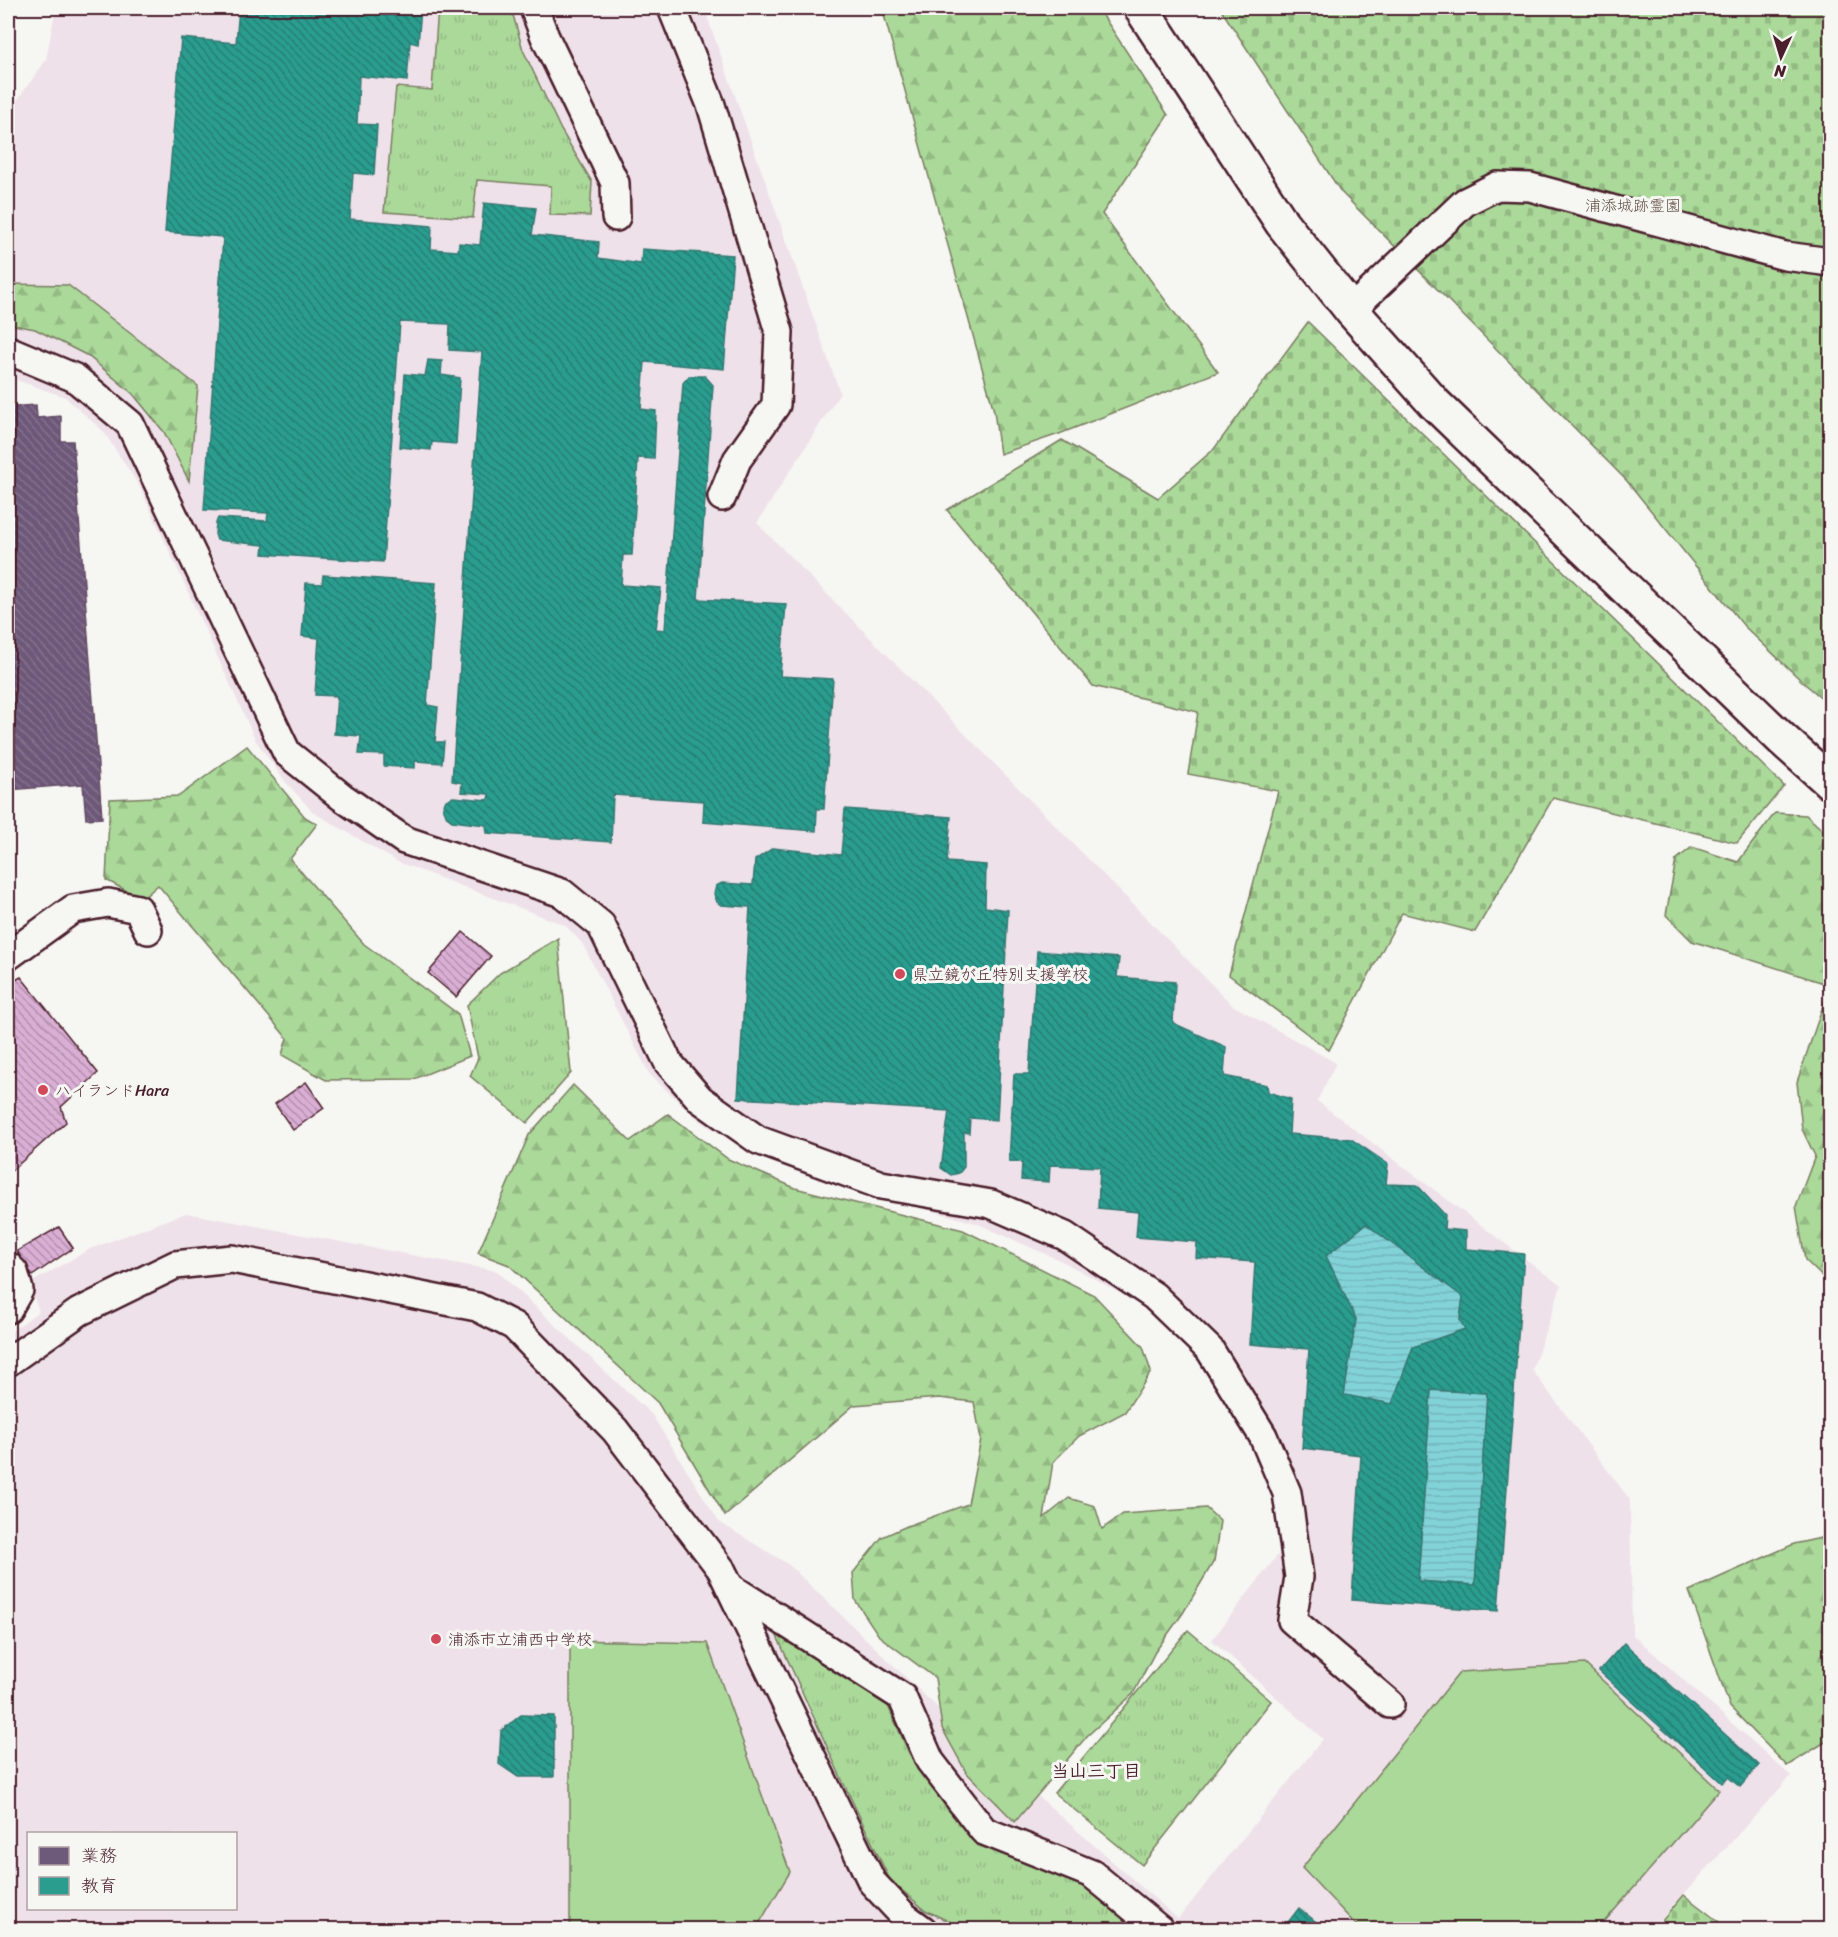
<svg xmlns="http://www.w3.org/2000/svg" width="1838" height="1937" viewBox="0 0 1838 1937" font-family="Sriracha,'Klee One',sans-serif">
<defs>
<pattern id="grass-tufts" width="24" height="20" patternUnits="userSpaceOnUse" patternTransform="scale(1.5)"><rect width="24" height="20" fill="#aad999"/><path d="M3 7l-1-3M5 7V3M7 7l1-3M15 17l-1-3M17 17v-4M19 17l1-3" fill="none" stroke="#94ba84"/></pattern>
<pattern id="forest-firs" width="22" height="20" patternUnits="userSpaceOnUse" patternTransform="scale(1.5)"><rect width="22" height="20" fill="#aad999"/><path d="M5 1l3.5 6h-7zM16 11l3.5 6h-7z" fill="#94ba84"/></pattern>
<pattern id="cemetery-stones" width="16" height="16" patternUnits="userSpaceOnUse" patternTransform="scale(1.5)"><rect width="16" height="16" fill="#aad999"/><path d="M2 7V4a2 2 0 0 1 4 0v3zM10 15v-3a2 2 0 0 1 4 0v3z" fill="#94ba84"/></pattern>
<pattern id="water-rules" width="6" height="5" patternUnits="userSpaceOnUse" patternTransform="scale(1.5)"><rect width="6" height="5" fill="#82d3d8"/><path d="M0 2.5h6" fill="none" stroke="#72b5ba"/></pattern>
<pattern id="offices-back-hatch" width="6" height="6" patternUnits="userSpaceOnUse" patternTransform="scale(1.5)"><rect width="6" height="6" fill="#6d597a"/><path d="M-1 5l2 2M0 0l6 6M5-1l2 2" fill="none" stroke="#84728b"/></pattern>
<pattern id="schools-back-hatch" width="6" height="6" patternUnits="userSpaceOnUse" patternTransform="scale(1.5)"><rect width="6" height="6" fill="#2a9d8f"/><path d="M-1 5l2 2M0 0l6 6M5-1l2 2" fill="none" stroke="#267f75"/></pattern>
<pattern id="building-back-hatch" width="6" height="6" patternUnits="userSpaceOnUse" patternTransform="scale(1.5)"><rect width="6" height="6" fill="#daafd5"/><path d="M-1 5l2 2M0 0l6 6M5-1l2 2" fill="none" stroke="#b38ead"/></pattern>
</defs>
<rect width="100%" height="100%" fill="#f6f6f2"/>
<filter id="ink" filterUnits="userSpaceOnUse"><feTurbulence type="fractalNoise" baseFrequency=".0167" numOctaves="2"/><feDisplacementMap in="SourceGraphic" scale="12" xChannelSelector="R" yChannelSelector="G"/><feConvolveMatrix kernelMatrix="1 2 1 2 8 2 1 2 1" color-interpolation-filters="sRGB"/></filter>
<g filter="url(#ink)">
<path fill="#eee1e9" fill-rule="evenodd" d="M 56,8 L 704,8 L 840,393 L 757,523 L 1232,1005 L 1336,1063 L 1317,1101 L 1561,1286 L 1532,1370 L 1630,1500 L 1632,1634 L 1791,1776 L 1652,1929 L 8,1929 L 8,1334 L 39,1311 L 29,1284 L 90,1249 L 186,1213 L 497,1271 L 652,1415 L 719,1522 L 789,1565 L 942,1712 L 1178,1919 L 1323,1739 L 1212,1640 L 1280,1552 L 1274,1492 L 1246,1430 L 1195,1352 L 1152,1311 L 1066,1263 L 976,1223 L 883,1197 L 754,1155 L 700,1121 L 650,1075 L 582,943 L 565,925 L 398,862 L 313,812 L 284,780 L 256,741 L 140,487 L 104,432 L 65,397 L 8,377 L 8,113 L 46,60 ZM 28,1834 L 236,1834 L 236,1908 L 28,1908 Z"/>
<g fill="url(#grass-tufts)" stroke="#7a7c62" stroke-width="1.5">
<path d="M 438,8 L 511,8 L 523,50 L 561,130 L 592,182 L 590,216 L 550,215 L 551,186 L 477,180 L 473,218 L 384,212 L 396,87 L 432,90 Z"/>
<path d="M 558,938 L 571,1073 L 527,1123 L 470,1076 L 478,1058 L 467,1005 L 500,973 Z"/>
<path d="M 1188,1630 L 1271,1701 L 1142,1865 L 1054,1793 Z"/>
<path d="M 776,1634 L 888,1706 L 909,1753 L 977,1845 L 1086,1882 L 1143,1929 L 965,1929 L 925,1910 L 890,1880 L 843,1782 Z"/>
</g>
<g fill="url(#forest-firs)" stroke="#7a7c62" stroke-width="1.5">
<path d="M 882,8 L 1098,8 L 1168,115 L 1102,214 L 1218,372 L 1059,434 L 1000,454 L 994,411 Z"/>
<path d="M 8,284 L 68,285 L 198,386 L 189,481 L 164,432 L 133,394 L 88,356 L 35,329 L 8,324 Z"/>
<path d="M 247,746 L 305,817 L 317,824 L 290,859 L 364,944 L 458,1014 L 470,1056 L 414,1079 L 326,1080 L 282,1055 L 287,1038 L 158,885 L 142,899 L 106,880 L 110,799 L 179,796 Z"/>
<path d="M 1775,813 L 1806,815 L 1830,837 L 1830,1284 L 1805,1260 L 1796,1206 L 1815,1156 L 1802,1129 L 1797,1082 L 1830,985 L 1692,941 L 1666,915 L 1676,860 L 1692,847 L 1738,862 Z"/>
<path d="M 573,1085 L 630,1141 L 668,1114 L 728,1159 L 795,1188 L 963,1230 L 1094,1295 L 1143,1347 L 1151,1372 L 1125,1412 L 1079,1436 L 1053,1462 L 1044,1518 L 1069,1498 L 1095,1506 L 1102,1529 L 1123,1514 L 1206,1508 L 1220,1521 L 1214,1561 L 1183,1613 L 1155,1652 L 1133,1694 L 1087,1736 L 1015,1822 L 966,1772 L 942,1728 L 935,1678 L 879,1636 L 855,1600 L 853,1573 L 882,1537 L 907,1526 L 968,1504 L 981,1439 L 974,1402 L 939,1398 L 854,1405 L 725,1516 L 658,1403 L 509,1265 L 478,1253 L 529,1135 Z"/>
<path d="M 1830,1536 L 1830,1739 L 1787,1766 L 1730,1707 L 1689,1591 L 1794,1544 Z"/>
</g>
<g fill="url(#cemetery-stones)" stroke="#7a7c62" stroke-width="1.5">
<path d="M 1220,8 L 1830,8 L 1830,705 L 1805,684 L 1744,626 L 1627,481 L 1341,192 Z"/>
<path d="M 1308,322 L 1784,786 L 1737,843 L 1553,798 L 1475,932 L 1402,913 L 1329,1050 L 1229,975 L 1278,791 L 1188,774 L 1198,712 L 1093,686 L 947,510 L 1062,440 L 1158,498 L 1214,449 Z"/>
<path d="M 1684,1895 L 1728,1929 L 1655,1929 Z"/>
</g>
<g fill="#aad999" stroke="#7a7c62" stroke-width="1.5">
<path d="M 570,1640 L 707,1643 L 790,1872 L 756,1929 L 570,1929 Z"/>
<path d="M 1585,1664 L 1719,1790 L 1598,1929 L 1358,1929 L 1359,1928 L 1302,1868 L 1460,1672 Z"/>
</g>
<g fill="url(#water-rules)" stroke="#6c8b93" stroke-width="1.5">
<path d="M 1366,1224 L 1463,1297 L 1460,1320 L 1465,1329 L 1413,1347 L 1392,1404 L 1344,1395 L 1356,1319 L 1326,1256 Z"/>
<path d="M 1431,1390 L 1487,1393 L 1475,1585 L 1418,1581 Z"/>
</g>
<path fill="url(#offices-back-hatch)" stroke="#624862" stroke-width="1.5" d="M 36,405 L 37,418 L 61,416 L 61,441 L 73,441 L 102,818 L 86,819 L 83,784 L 8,790 L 8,407 Z"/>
<g fill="url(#schools-back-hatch)" stroke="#347771" stroke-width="1.5" fill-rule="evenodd">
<path d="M 239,8 L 421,8 L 418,44 L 410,42 L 407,81 L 359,76 L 357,124 L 377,125 L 374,175 L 353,173 L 350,219 L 432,226 L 431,249 L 458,251 L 459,243 L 480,245 L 484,203 L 536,208 L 532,235 L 599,242 L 598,258 L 641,264 L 642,249 L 733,255 L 724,369 L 645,362 L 641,409 L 656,411 L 654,459 L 638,458 L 632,555 L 623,555 L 621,585 L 661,588 L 656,629 L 665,630 L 683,383 L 689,376 L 705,376 L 713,385 L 698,599 L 786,604 L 780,676 L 833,679 L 824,809 L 817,809 L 816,831 L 703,822 L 704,801 L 613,795 L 611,842 L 487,833 L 486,825 L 452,821 L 447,817 L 443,807 L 446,800 L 453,797 L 488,800 L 489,794 L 461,792 L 462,783 L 452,781 L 482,352 L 449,350 L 450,324 L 400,322 L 383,562 L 263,554 L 264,545 L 217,540 L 215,534 L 216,523 L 218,518 L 267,521 L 268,513 L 204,510 L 223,237 L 165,232 L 181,38 L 236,43 Z"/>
<path d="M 428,360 L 442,361 L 441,375 L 460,378 L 456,444 L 432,442 L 431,450 L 400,447 L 405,374 L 425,376 Z"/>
<path d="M 323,575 L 436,583 L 427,705 L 438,707 L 435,742 L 444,742 L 442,763 L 415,761 L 415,768 L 384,766 L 384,755 L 359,754 L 361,736 L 334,734 L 337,696 L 315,695 L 319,638 L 302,636 L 306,583 L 322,584 Z"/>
<path d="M 845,809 L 951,817 L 947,862 L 986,865 L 985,907 L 1008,910 L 997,1120 L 970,1118 L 969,1133 L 964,1132 L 964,1167 L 959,1173 L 951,1175 L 941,1168 L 949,1111 L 738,1098 L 750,907 L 721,905 L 717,902 L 714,894 L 716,886 L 722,883 L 753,885 L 755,860 L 773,848 L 841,855 Z"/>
<path d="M 1037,951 L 1119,958 L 1117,977 L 1175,982 L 1173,1023 L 1226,1047 L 1224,1076 L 1267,1085 L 1268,1092 L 1291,1099 L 1289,1134 L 1351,1139 L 1388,1164 L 1386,1184 L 1417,1185 L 1445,1215 L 1444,1229 L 1466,1231 L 1466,1249 L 1524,1254 L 1498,1611 L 1352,1600 L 1361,1455 L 1302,1448 L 1309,1349 L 1250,1344 L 1255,1262 L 1196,1258 L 1197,1242 L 1136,1237 L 1138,1212 L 1098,1208 L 1100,1167 L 1050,1165 L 1049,1182 L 1021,1180 L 1022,1162 L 1009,1161 L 1014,1074 L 1029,1074 ZM 1366,1224 L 1463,1297 L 1460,1320 L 1465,1329 L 1413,1347 L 1392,1404 L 1344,1395 L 1356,1319 L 1326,1256 ZM 1431,1390 L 1487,1393 L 1475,1585 L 1418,1581 Z"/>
<path d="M 1624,1643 L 1759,1765 L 1740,1787 L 1728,1777 L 1722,1783 L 1599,1671 Z"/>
<path d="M 521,1715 L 554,1716 L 554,1777 L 518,1777 L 499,1764 L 501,1731 Z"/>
<path d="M 1299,1908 L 1326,1930 L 1282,1930 Z"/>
</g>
<g fill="url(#building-back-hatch)" stroke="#4a1f2b" stroke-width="1.5">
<path d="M 463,932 L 491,956 L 456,997 L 428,973 Z"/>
<path d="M 21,977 L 98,1073 L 61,1107 L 66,1122 L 10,1172 L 8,1170 L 8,984 Z"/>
<path d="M 306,1082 L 324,1108 L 293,1130 L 275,1104 Z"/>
<path d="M 59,1227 L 73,1248 L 32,1276 L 17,1251 Z"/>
</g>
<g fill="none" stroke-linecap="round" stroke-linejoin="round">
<defs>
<g id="service">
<path d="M 534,8 L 545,37 L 615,183 L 616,217"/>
<path d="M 672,8 L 711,105 L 779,332 L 776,405 L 737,460 L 722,497"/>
<path d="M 1351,310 L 1465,202 L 1497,186 L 1530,187 L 1785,256 L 1830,262"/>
<path d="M 8,350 L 75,378 L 130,424 L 287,753 L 342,797 L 404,840 L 562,893 L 601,925 L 668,1062 L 700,1099 L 758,1140 L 881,1185 L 991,1204 L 1065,1236 L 1154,1296 L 1210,1350 L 1263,1436 L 1287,1493 L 1299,1577 L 1292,1620 L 1390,1704"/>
<path d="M 8,956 L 73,909 L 108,903 L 138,909 L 148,930"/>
<path d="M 8,1266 L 14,1272 L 19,1290 L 8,1309"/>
<path d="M 8,1362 L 79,1312 L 175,1265 L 232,1259 L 477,1307 L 514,1326 L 615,1430 L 721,1569 L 872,1882 L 904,1916 L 923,1930"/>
<path d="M 730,1587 L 902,1697 L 930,1761 L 984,1831 L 1092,1874 L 1160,1930"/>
</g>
<path id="tertiary" d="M 1141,8 L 1282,223 L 1351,310 L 1435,404 L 1782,739 L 1830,782"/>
</defs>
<use href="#service" stroke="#4a1f2b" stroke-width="32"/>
<use href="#tertiary" stroke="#4a1f2b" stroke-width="38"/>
<use href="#service" stroke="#f6f6f2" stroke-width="27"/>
<use href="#tertiary" stroke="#f6f6f2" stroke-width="33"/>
</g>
</g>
<g fill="#d1495b" stroke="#f6f6f2" stroke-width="2">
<circle cx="900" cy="974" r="6"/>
<circle cx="43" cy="1090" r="6"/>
<circle cx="436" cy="1639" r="6"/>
</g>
<g text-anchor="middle" stroke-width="6" stroke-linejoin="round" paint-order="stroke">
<g font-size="16" fill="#624e46" stroke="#f6f6f2">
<text x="1633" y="211">浦添城跡霊園</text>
</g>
<g font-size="16" fill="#4a1f2b" stroke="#f6f6f2" text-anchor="start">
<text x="912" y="980">県立鏡が丘特別支援学校</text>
<text x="55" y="1096">ハイランドHara</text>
<text x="448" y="1645">浦添市立浦西中学校</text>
</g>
<g font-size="18" font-weight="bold" fill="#4a1f2b" stroke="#f6f6f2">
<text x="1096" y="1777">当山三丁目</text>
</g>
</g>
<rect width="1838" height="1937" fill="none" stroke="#f6f6f2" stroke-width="30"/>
<rect x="15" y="15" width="1808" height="1907" fill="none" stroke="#4a1f2b" stroke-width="2" filter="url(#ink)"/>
<rect x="27" y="1832" width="210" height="78" fill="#f6f6f2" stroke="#b1a0a2" stroke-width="1.5"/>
<rect x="39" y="1847" width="30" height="18" fill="#6d597a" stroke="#b1a0a2" stroke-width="1.5"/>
<text x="81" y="1862" font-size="18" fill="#4a1f2b">業務</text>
<rect x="39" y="1877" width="30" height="18" fill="#2a9d8f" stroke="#b1a0a2" stroke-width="1.5"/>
<text x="81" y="1892" font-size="18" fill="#4a1f2b">教育</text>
<g transform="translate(1781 57) rotate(184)" stroke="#f6f6f2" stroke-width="4.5" paint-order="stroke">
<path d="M0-4.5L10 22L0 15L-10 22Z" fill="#4a1f2b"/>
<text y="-9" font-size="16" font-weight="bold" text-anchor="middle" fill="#4a1f2b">N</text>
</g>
</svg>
